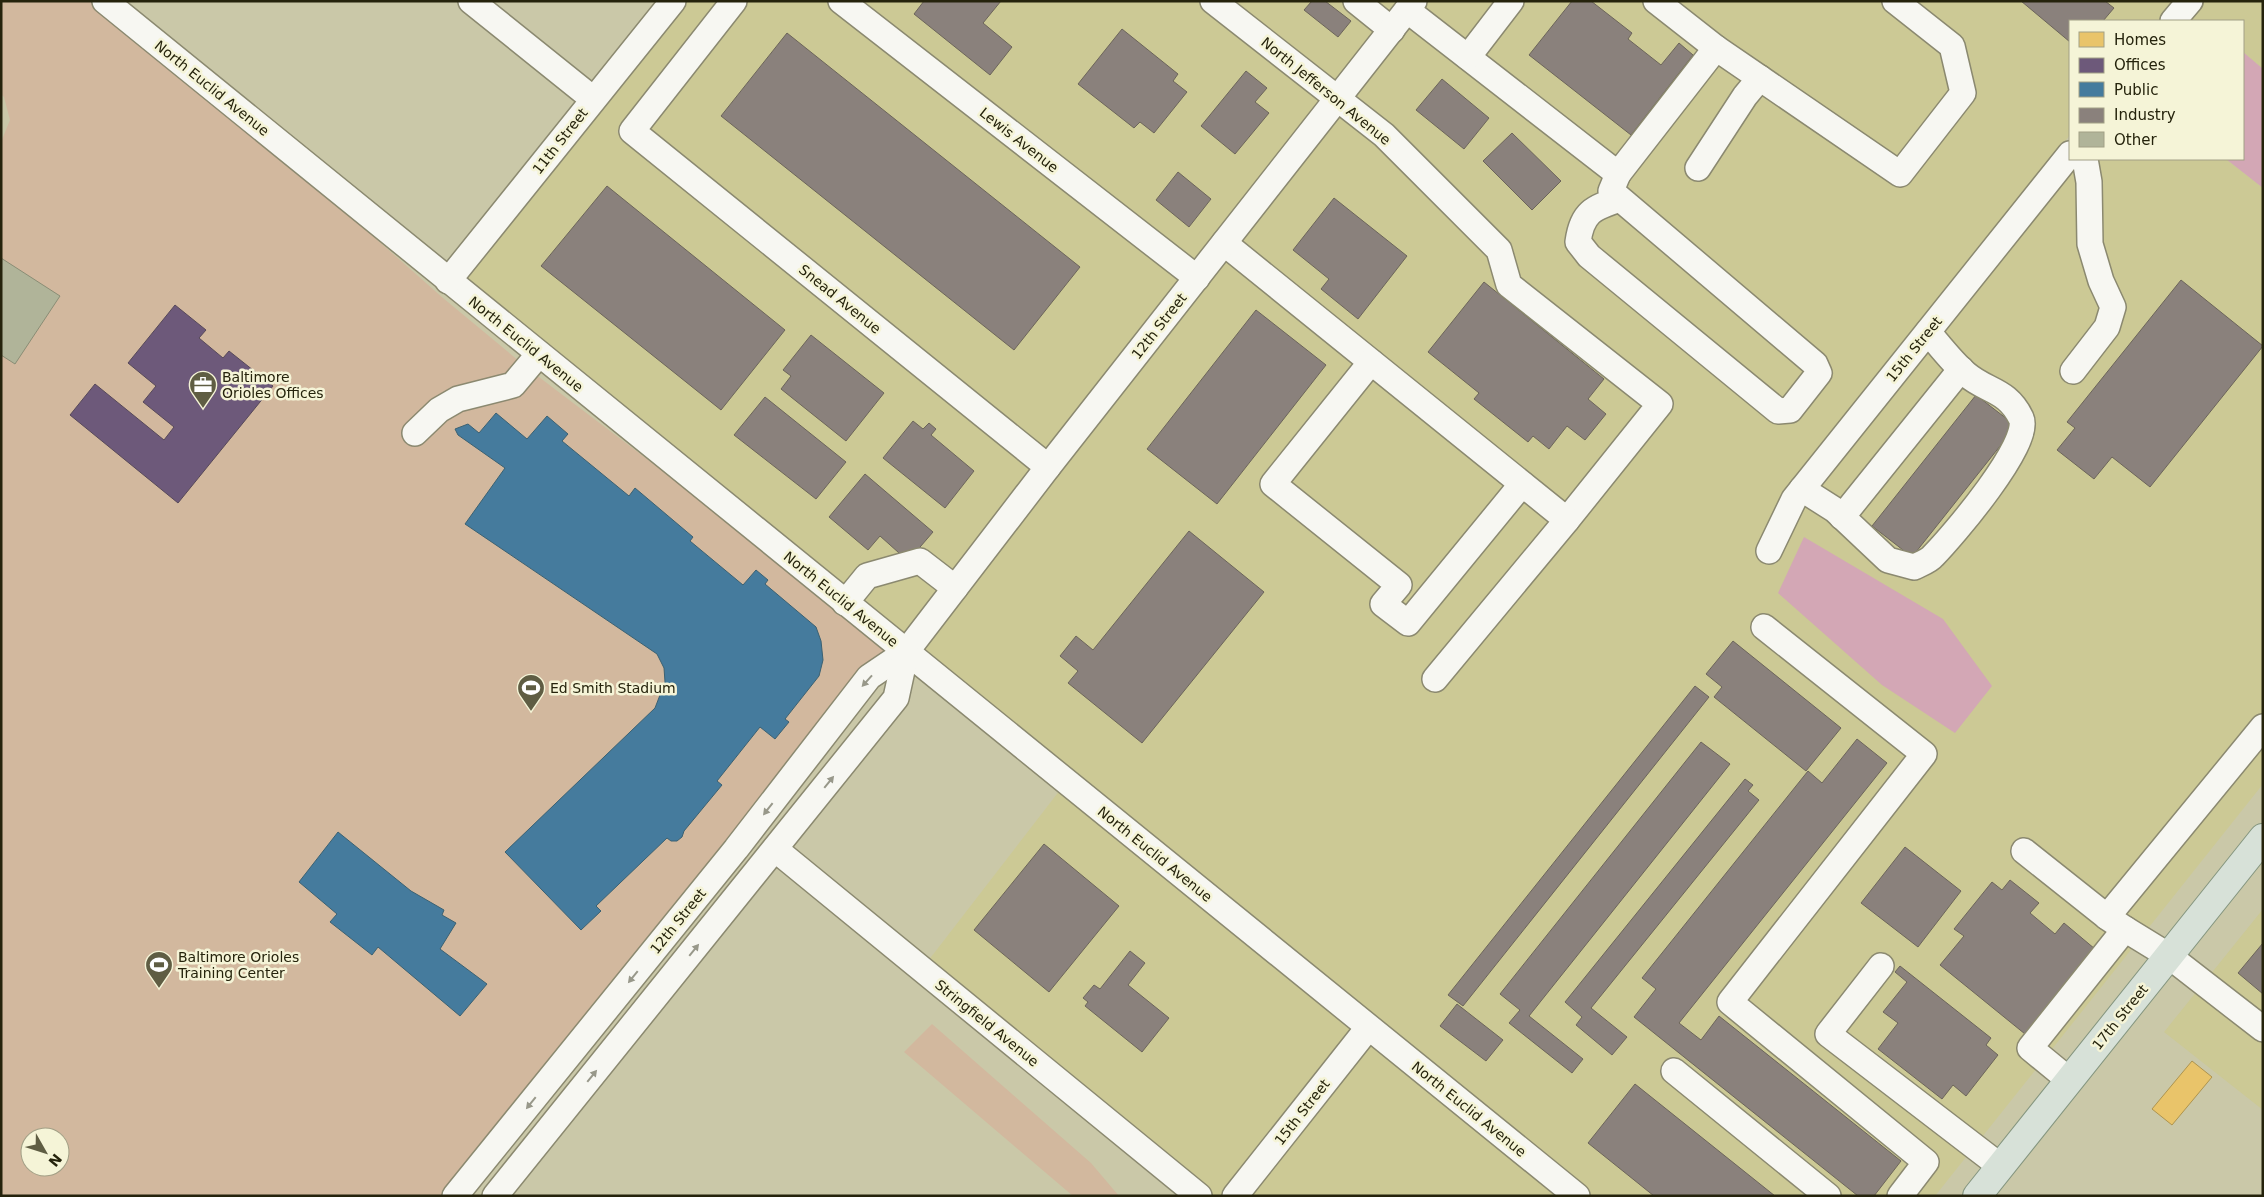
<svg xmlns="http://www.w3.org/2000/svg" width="2264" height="1197" viewBox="0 0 2264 1197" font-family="'DejaVu Sans',sans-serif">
<rect width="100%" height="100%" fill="#cac8a8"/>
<g fill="#ccc995">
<path d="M 687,1 L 825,1 L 1181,279 L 1046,452 L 629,117 L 617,132 L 1034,468 L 904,637 L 463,280 Z"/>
<path d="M 857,1 L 1197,1 L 1323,100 L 1194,264 Z"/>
<path d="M 1229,1 L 1400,1 L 1335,84 Z"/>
<path d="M 1429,1 L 2174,2 L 2159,21 L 2070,21 L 2070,135 L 1785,492 L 1755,555 L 1774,565 L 1803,505 L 2081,159 L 2226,159 L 2263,188 L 2263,784 L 1935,1196 L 1592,1196 L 921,651 L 1340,114 L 1377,142 L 1500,264 L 1514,251 L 1391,128 L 1352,98 Z"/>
<path d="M 2204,1 L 2263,1 L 2263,69 L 2243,52 L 2243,21 L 2188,21 Z"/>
<path d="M 1060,790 L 1353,1028 L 1222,1196 L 1214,1196 L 928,961 Z"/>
<path d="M 2263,909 L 2263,1110 L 2164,1032 Z"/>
<path d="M 1371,1042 L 1561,1196 L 1249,1196 Z"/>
</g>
<g fill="#d2b89e" fill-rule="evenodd">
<path d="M 1,1 L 90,1 L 316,186 L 443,298 L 531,371 L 722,516 L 889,650 L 728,842 L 441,1196 L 1,1196 L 1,142 L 10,120 L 4,97 L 1,94 ZM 30,1137 L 60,1137 L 60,1167 L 30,1167 Z"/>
<path d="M 932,1024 L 1091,1163 L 1119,1196 L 1073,1196 L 904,1052 Z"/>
</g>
<g fill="#d3a7b5">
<path d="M 2243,52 L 2263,69 L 2263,188 L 2226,159 L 2243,159 Z"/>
<path d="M 1804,537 L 1943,619 L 1992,686 L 1955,733 L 1882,685 L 1778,593 Z"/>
</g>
<path fill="#e9c46a" stroke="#ae944e" d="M 2192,1061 L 2212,1077 L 2172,1125 L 2152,1109 Z"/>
<path fill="#6d597a" stroke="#574959" d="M 175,305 L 206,330 L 199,338 L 223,358 L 229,351 L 273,386 L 178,503 L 70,415 L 95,384 L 164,440 L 174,427 L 143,402 L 156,386 L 128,363 Z"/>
<g fill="#457b9d" stroke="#3b6172">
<path d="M 496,413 L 527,439 L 547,416 L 568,434 L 562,441 L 629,496 L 635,488 L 693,537 L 690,541 L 743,585 L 756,570 L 768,580 L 765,584 L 816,627 L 821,641 L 823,660 L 819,676 L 785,719 L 789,722 L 775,739 L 760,727 L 717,781 L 722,785 L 684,831 L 682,837 L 677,841 L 671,841 L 667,838 L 596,906 L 601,911 L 581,930 L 505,852 L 655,708 L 665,682 L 664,668 L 657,654 L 465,524 L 505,468 L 458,435 L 455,429 L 468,424 L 479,433 Z"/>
<path d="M 338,832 L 411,891 L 444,910 L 442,915 L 456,923 L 440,949 L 487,984 L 460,1016 L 378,947 L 372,955 L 330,922 L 337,914 L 299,882 Z"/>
</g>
<g fill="#8a817c" stroke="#6c655a">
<path d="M 924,1 L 1001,1 L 983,23 L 1012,47 L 990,75 L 914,14 Z"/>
<path d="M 1312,1 L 1325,1 L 1351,21 L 1338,37 L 1304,10 Z"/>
<path d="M 1572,1 L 1591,1 L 1632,33 L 1628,39 L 1661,65 L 1679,43 L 1693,55 L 1631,135 L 1529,55 Z"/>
<path d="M 2021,1 L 2105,1 L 2114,8 L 2103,21 L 2070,21 L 2070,42 Z"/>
<path d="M 1122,29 L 1178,74 L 1173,81 L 1187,92 L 1154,133 L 1140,122 L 1134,128 L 1078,84 Z"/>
<path d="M 787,33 L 1080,267 L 1014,350 L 721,116 Z"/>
<path d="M 1246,71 L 1267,88 L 1255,102 L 1269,113 L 1235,154 L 1201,126 Z"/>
<path d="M 1442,79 L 1489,118 L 1464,149 L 1416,110 Z"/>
<path d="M 1512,133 L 1561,181 L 1532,210 L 1483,161 Z"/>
<path d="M 1178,172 L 1211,199 L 1189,227 L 1156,200 Z"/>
<path d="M 607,186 L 785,330 L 721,410 L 541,266 Z"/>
<path d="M 1334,198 L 1407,256 L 1358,319 L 1321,289 L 1329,279 L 1293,250 Z"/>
<path d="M 2181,280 L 2263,346 L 2150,487 L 2112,457 L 2094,479 L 2057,450 L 2075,428 L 2067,422 Z"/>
<path d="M 1484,282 L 1604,379 L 1588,399 L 1606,414 L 1585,440 L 1567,426 L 1549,449 L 1533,436 L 1528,442 L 1474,399 L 1479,393 L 1428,352 Z"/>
<path d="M 1256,310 L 1326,365 L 1217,504 L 1147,449 Z"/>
<path d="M 811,335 L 884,393 L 846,441 L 781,389 L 791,376 L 783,370 Z"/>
<path d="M 1976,395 L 2016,426 L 1912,557 L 1872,526 Z"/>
<path d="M 765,397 L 846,462 L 816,499 L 734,435 Z"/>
<path d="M 913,421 L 923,429 L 929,423 L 936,429 L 931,435 L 974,471 L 945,508 L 883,458 Z"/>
<path d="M 865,474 L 933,532 L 908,561 L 880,536 L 868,550 L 829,517 Z"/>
<path d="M 1189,531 L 1264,592 L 1142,743 L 1068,683 L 1078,671 L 1060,656 L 1076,636 L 1093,650 Z"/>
<path d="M 1733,641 L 1841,728 L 1806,771 L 1714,697 L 1722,687 L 1706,674 Z"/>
<path d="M 1695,686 L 1709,697 L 1463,1006 L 1448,995 Z"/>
<path d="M 1857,739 L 1887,763 L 1679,1023 L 1701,1040 L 1719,1016 L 1901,1161 L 1874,1196 L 1858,1196 L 1634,1017 L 1656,989 L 1642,978 L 1808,771 L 1822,783 Z"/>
<path d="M 1701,742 L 1730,764 L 1529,1016 L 1583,1059 L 1572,1073 L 1509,1023 L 1520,1010 L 1500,994 Z"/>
<path d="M 1745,779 L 1753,785 L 1748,791 L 1759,800 L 1591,1008 L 1627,1037 L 1612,1055 L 1576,1025 L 1582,1017 L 1565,1002 Z"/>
<path d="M 1044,844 L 1119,906 L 1049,992 L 974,930 Z"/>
<path d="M 1905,847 L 1961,891 L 1918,947 L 1861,903 Z"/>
<path d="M 2010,880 L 2039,903 L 2030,913 L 2055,934 L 2064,923 L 2095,949 L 2025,1034 L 1940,965 L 1964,936 L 1954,929 L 1992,882 L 2002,890 Z"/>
<path d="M 2263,943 L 2263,994 L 2238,973 Z"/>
<path d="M 1130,951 L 1145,963 L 1128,985 L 1169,1018 L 1142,1052 L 1085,1006 L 1088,1002 L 1083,998 L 1094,985 L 1100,989 Z"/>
<path d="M 1900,966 L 1991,1038 L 1986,1045 L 1998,1055 L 1966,1096 L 1953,1085 L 1942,1099 L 1878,1049 L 1898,1023 L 1883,1012 L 1907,982 L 1895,972 Z"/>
<path d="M 1457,1004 L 1503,1040 L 1486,1061 L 1440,1026 Z"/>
<path d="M 1635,1084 L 1775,1196 L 1654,1196 L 1588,1143 Z"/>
</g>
<path fill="#b0b499" stroke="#8a8d75" d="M 1,258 L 60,296 L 15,364 L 1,355 Z"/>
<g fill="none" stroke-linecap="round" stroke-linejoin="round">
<defs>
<g id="minor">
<path d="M 105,1 L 1577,1196"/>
<path d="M 471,1 L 593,99"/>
<path d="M 734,1 L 632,131 L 1048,467"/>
<path d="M 841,1 L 1197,278"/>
<path d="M 1213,1 L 1384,135 L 1499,250 L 1509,285 L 1660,404 L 1567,520"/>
<path d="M 1356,1 L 1392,30"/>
<path d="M 1656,1 L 1716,48"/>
<path d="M 1407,10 L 1618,174 L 1716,48 L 1900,174 L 1963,93 L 1952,46 L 1895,1"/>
<path d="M 2173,21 L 2190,1"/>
<path d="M 1468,57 L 1511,1"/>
<path d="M 1698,168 L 1745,96 L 1760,78"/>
<path d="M 1618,174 L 1611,191 L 1815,364 L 1819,373 L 1790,410 L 1778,411 L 1589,256 L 1578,242 C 1582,212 1593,208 1620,199"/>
<path d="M 1224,243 L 1567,520 L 1435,679"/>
<path d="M 448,281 L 673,1"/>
<path d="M 1371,362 L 1273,484 L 1399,585 L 1383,604 L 1408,623 L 1522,484"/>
<path d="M 2073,371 L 2107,327 L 2113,307 L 2101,281 L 2090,244 L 2089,182 L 2085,159"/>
<path d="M 415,433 L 439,410 L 458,399 L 513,385 L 539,354"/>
<path d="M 1802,489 L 1835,510 L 1888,560 L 1914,567 C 1920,564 1929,561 1933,556 C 1952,537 2033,442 2021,418 C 2007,389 1987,392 1966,374 C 1952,362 1940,346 1928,332"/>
<path d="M 1842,517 L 1961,369"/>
<path d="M 1769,551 L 1794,499 L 2070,154"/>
<path d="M 845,603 L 867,576 L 920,561 L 955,588"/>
<path d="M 1764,627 L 1924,754 L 1730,1002 L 1926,1162 L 1900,1196"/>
<path d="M 775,849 L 1199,1196"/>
<path d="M 2024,851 L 2107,917"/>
<path d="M 2125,929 L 2107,917 L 2263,727"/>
<path d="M 1881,966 L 1828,1034 L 2000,1166"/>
<path d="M 1674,1071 L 1828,1196"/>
<path d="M 2069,1080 L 2030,1048 L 2125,929 L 2169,956 L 2263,1029"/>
<path d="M 455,1196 L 736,849 L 869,677 L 906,652 L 1048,467 L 1414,1"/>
<path d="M 495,1196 L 896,698 L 906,652"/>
<path d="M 1235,1196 L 1368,1028"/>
</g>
<path id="major" d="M 1977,1196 L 2263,838"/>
</defs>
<use href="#minor" stroke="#8b8970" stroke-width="28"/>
<use href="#major" stroke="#84957f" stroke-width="30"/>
<use href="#minor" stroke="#f7f7f2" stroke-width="25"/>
<use href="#major" stroke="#d7e1d8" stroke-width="28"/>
</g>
<defs><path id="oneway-solid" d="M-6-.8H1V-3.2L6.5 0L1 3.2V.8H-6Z" transform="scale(1.25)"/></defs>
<g fill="#98988a">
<use href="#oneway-solid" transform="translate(867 681) rotate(132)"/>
<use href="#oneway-solid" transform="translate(829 782) rotate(-51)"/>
<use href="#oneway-solid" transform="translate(768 809) rotate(128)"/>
<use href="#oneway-solid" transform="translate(694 950) rotate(-51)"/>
<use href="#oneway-solid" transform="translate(633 977) rotate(129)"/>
<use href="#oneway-solid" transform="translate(592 1076) rotate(-51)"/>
<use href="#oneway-solid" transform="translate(531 1103) rotate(129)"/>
</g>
<defs>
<symbol id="office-pin" viewBox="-11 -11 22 30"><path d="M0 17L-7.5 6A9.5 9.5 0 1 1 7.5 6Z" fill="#5f5d43" stroke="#f5f4d7"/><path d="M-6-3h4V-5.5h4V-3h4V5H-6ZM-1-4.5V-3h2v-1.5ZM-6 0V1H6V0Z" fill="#fff"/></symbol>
<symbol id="stadium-pin" viewBox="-11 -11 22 30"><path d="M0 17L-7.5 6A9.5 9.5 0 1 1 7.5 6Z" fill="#5f5d43" stroke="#f5f4d7"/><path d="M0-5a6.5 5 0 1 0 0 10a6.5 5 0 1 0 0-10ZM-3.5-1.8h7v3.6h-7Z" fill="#fff"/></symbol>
</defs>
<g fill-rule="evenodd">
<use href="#office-pin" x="187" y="369" width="32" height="43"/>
<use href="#stadium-pin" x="515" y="672" width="32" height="43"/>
<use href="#stadium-pin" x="143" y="949" width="32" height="43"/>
</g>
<g text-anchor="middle" stroke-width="5" stroke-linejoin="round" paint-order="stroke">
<g font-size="14" fill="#25230c" stroke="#f5f4d7">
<text transform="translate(212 88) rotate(39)" y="5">North Euclid Avenue</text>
<text transform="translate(1326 91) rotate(39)" y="5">North Jefferson Avenue</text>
<text transform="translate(1019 140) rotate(38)" y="5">Lewis Avenue</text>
<text transform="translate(560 141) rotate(-52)" y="5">11th Street</text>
<text transform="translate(840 299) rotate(39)" y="5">Snead Avenue</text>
<text transform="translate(1159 326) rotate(-52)" y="5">12th Street</text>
<text transform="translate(526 344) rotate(39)" y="5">North Euclid Avenue</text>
<text transform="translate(1914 349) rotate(-51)" y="5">15th Street</text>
<text transform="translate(841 599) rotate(39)" y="5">North Euclid Avenue</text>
<text transform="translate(1155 854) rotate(39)" y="5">North Euclid Avenue</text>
<text transform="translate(678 921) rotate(-51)" y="5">12th Street</text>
<text transform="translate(2120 1017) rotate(-51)" y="5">17th Street</text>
<text transform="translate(987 1023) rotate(39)" y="5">Stringfield Avenue</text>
<text transform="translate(1469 1109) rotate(39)" y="5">North Euclid Avenue</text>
<text transform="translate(1302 1112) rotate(-52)" y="5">15th Street</text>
</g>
<g font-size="14" fill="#25230c" stroke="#f5f4d7" text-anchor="start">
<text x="222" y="382">Baltimore<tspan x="222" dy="16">Orioles Offices</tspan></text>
<text x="550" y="693">Ed Smith Stadium</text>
<text x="178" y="962">Baltimore Orioles<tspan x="178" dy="16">Training Center</tspan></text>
</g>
</g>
<rect width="2264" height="1197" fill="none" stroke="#25230c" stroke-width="5"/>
<rect x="2069" y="20" width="175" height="140" fill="#f5f4d7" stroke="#a2a086"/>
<rect x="2079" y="32" width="25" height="15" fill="#e9c46a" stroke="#a2a086"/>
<text x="2114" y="45" font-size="15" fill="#25230c">Homes</text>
<rect x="2079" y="58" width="25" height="15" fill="#6d597a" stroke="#a2a086"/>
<text x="2114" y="70" font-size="15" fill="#25230c">Offices</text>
<rect x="2079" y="82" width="25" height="15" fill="#457b9d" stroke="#a2a086"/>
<text x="2114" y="95" font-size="15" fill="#25230c">Public</text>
<rect x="2079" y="108" width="25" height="15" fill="#8a817c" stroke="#a2a086"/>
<text x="2114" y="120" font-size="15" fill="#25230c">Industry</text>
<rect x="2079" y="132" width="25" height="15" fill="#b0b499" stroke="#a2a086"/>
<text x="2114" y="145" font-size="15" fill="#25230c">Other</text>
<g transform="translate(45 1152) rotate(129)"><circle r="24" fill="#f5f4d7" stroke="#a2a086"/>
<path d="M0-4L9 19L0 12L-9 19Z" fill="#5f5d43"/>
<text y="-8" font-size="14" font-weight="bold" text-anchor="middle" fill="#25230c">N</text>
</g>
</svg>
